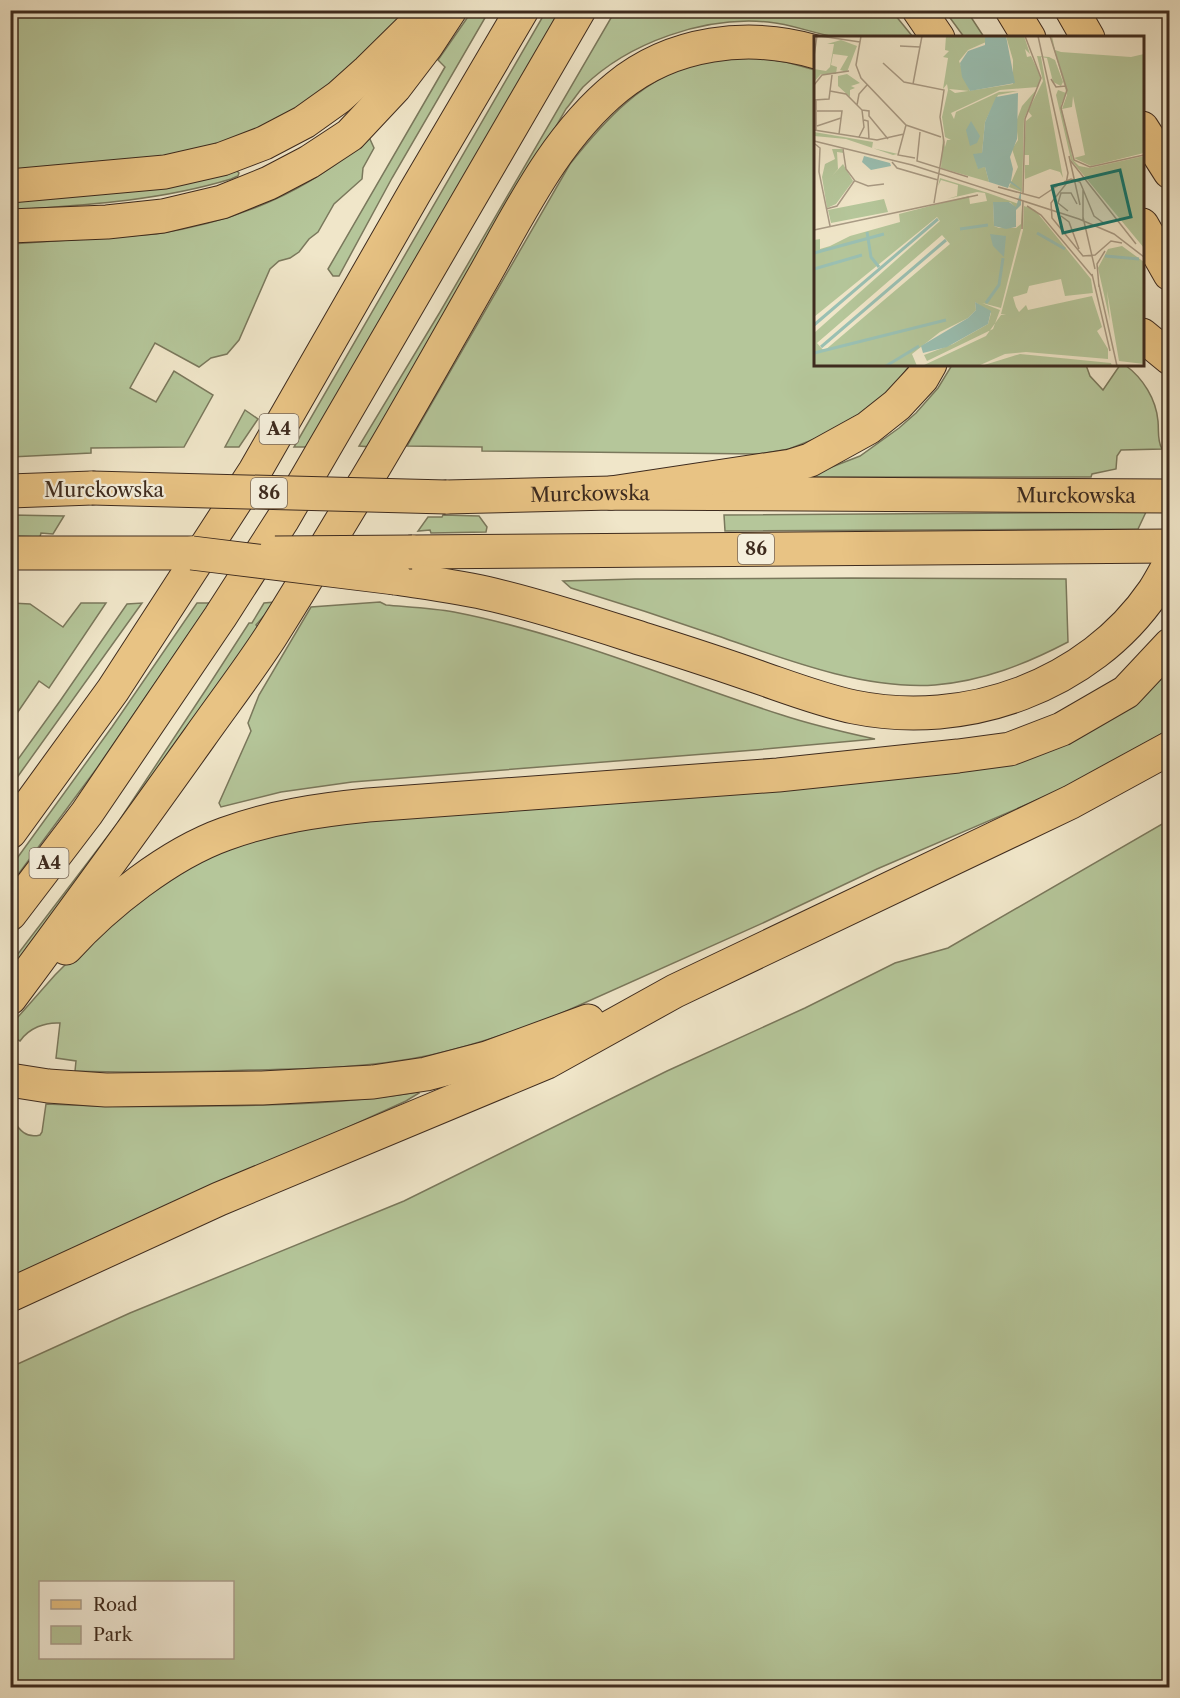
<svg xmlns="http://www.w3.org/2000/svg" width="1180" height="1698" viewBox="0 0 1180 1698" font-family="'Libre Caslon Text',serif">
<rect width="100%" height="100%" fill="#f0e6c9"/>
<filter id="stains"><feTurbulence type="fractalNoise" baseFrequency=".00333" numOctaves="4"/><feColorMatrix values="0 0 0 0 .2 0 0 0 0 .09 0 0 0 0 .02 0 0 0 .5 -.17"/></filter>
<radialGradient id="worn" r=".72"><stop offset=".6" stop-color="#630" stop-opacity="0"/><stop offset="1" stop-color="#630" stop-opacity=".3"/></radialGradient>
<g fill="#b5c69a" stroke="#7a785c" stroke-width="1.5" fill-rule="evenodd">
<path d="M 891,10 L 913,37 C 896,37 879,37 862,37 C 854,37 844,39 835,37 C 812,33 791,24 768,22 C 705,16 629,42 583,87 C 577,94 572,102 566,109 L 372,447 L 359,446 L 440,312 L 615,11 Z"/>
<path d="M 11,11 L 405,11 L 389,31 L 311,101 L 248,135 L 173,157 L 11,174 Z"/>
<path d="M 472,11 L 489,11 L 392,178 L 339,276 L 333,276 L 328,269 L 445,67 L 438,60 Z"/>
<path d="M 546,11 L 560,11 L 307,447 L 294,447 Z"/>
<path d="M 945,11 L 967,11 L 984,37 L 964,37 Z"/>
<path d="M 754,57 L 786,62 L 815,70 L 816,364 L 910,365 L 887,395 L 869,409 L 817,438 L 789,449 L 759,454 L 482,451 L 482,447 L 407,446 L 570,164 C 604,121 644,76 699,64 C 717,59 736,58 754,57 Z"/>
<path d="M 369,137 L 374,148 L 363,168 L 362,179 L 334,204 L 318,232 L 309,239 L 299,252 L 290,258 L 279,261 L 270,269 L 239,340 L 227,354 L 211,358 L 199,367 L 155,343 L 130,388 L 156,402 L 174,371 L 213,395 L 184,447 L 91,448 L 91,453 L 11,457 L 11,244 L 156,234 C 237,221 308,193 369,137 Z"/>
<path d="M 236,170 L 239,173 L 238,176 L 231,179 C 159,201 85,205 11,210 L 11,200 Z"/>
<path d="M 952,365 L 1086,365 L 1090,376 L 1103,390 L 1120,365 L 1125,365 C 1143,378 1156,399 1158,421 C 1159,432 1157,440 1162,449 L 1121,450 L 1117,456 L 1116,469 L 1092,474 L 1091,477 L 811,477 L 811,475 L 860,456 L 899,428 L 916,413 L 938,388 Z"/>
<path d="M 245,410 L 258,419 L 239,447 L 225,447 Z"/>
<path d="M 1146,512 L 1138,529 L 725,531 L 724,515 Z"/>
<path d="M 11,515 L 64,516 L 53,534 L 41,533 L 40,537 L 11,536 Z"/>
<path d="M 443,515 L 479,516 L 487,527 L 486,532 L 431,533 L 430,530 L 418,531 L 428,517 L 442,517 Z"/>
<path d="M 851,578 L 1066,579 L 1068,642 C 1026,664 983,681 935,685 C 864,690 784,659 718,636 C 669,619 620,603 571,588 L 563,581 L 635,579 Z"/>
<path d="M 276,602 L 256,625 L 259,628 L 11,976 L 11,963 L 117,824 L 207,688 L 249,623 L 252,623 L 264,603 Z"/>
<path d="M 380,602 L 386,605 C 408,607 432,608 454,612 C 567,634 673,680 782,715 C 812,725 843,732 875,739 L 755,750 L 352,782 L 281,792 L 221,807 L 219,803 L 251,731 L 248,723 L 259,695 L 311,607 Z"/>
<path d="M 11,603 L 30,604 L 63,627 L 81,603 L 106,603 L 49,688 L 39,681 L 11,722 Z"/>
<path d="M 142,603 L 21,772 L 11,786 L 11,769 L 60,701 L 127,604 Z"/>
<path d="M 197,603 L 210,603 L 97,768 L 11,884 L 10,868 L 112,727 Z"/>
<path d="M 1169,668 L 1169,730 L 1058,791 L 877,869 L 765,922 L 553,1017 C 513,1032 472,1046 431,1055 C 371,1068 309,1069 249,1070 C 191,1072 133,1073 75,1071 L 76,1061 L 56,1058 L 60,1023 C 45,1022 29,1028 20,1041 L 11,1036 L 10,1026 L 55,975 L 97,933 L 190,865 L 256,838 L 364,818 L 964,770 Z"/>
<path d="M 1169,820 L 1169,1687 L 11,1687 L 11,1367 L 130,1313 L 404,1201 L 667,1071 L 805,1008 L 895,963 L 948,948 ZM 40,1582 L 232,1582 L 232,1658 L 40,1658 Z"/>
<path d="M 418,1092 L 419,1093 L 406,1101 L 11,1280 L 11,1118 C 19,1129 25,1139 40,1135 L 42,1132 L 46,1104 C 103,1107 159,1107 216,1106 C 284,1105 351,1103 418,1092 Z"/>
</g>
<g fill="none" stroke-linecap="round" stroke-linejoin="round">
<defs>
<g id="major">
<path d="M 10,491 L 92,488"/>
<path id="s1" d="M 446,497 L 611,493 L 1170,496"/>
<path d="M 412,552 L 1170,546"/>
<path d="M 10,553 L 192,553"/>
</g>
<g id="highway">
<path d="M 919,10 L 938,38"/>
<path d="M 1012,10 L 1029,38"/>
<path d="M 1072,10 L 1088,38"/>
<path d="M 1142,128 L 1170,172"/>
<path d="M 10,186 L 165,172 L 222,159 L 264,143 L 304,122 L 339,97 L 368,71 L 430,10"/>
<path d="M 1142,225 L 1170,274"/>
<path d="M 10,226 L 107,222 L 163,216 L 222,202 L 269,183 L 309,162 L 350,135 L 395,87 L 427,45 L 450,10"/>
<path d="M 1142,335 L 1170,358"/>
<path d="M 611,493 L 791,466 L 810,460 L 868,428 L 897,405 L 922,378 L 930,364"/>
<path d="M 395,578 C 428,583 461,587 494,595 C 545,607 596,624 646,640 C 684,652 721,664 758,677 C 790,688 821,700 854,707 C 966,730 1089,686 1154,591 C 1160,582 1165,572 1170,563"/>
<path d="M 10,832 L 113,690 L 255,471 L 415,192 L 522,10"/>
<path d="M 10,914 L 87,813 L 220,617 L 283,519 L 579,10"/>
<path d="M 66,948 C 106,904 169,854 225,834 C 271,817 319,810 368,805 L 778,775 L 958,756 L 1010,749 L 1062,729 L 1126,692 L 1170,645"/>
<path d="M 10,998 C 74,912 137,825 199,738 C 223,704 249,670 271,636 C 304,584 335,531 367,479 C 408,411 446,342 485,274 C 522,208 557,136 617,87 C 672,42 748,32 816,52"/>
<path d="M 10,1080 L 48,1086 L 106,1090 L 262,1088 L 373,1082 L 426,1074 L 487,1058 L 588,1021"/>
<path d="M 10,1295 L 219,1199 L 547,1062 L 675,991 L 1071,802 L 1170,748"/>
</g>
</defs>
<use href="#major" stroke="#3e2b1e" stroke-width="35"/>
<use href="#highway" stroke="#3e2b1e" stroke-width="35"/>
<use href="#major" stroke="#e8c384" stroke-width="33"/>
<use href="#highway" stroke="#e8c384" stroke-width="33"/>
<defs>
<g id="major-bridge">
<path d="M 92,488 L 446,497"/>
<path d="M 275,553 L 412,552"/>
</g>
<path id="highway-bridge" d="M 192,553 L 395,578"/>
</defs>
<use href="#major-bridge" stroke="#3e2b1e" stroke-width="35" stroke-linecap="butt"/>
<use href="#highway-bridge" stroke="#3e2b1e" stroke-width="35" stroke-linecap="butt"/>
<use href="#major-bridge" stroke="#e8c384" stroke-width="33"/>
<use href="#highway-bridge" stroke="#e8c384" stroke-width="33"/>
</g>
<g text-anchor="middle" stroke-width="4.5" stroke-linejoin="round" paint-order="stroke">
<g fill="#f5efdc" stroke="#756657" stroke-width="1.5">
<rect x="259.5" y="414" width="39" height="30" rx="4.5"/>
<rect x="251" y="478" width="36" height="30" rx="4.5"/>
<rect x="738" y="534" width="36" height="30" rx="4.5"/>
<rect x="29.5" y="848" width="39" height="30" rx="4.5"/>
</g>
<g font-size="18" font-weight="bold" fill="#3e2b1e">
<text x="279" y="435">A4</text>
<text x="269" y="499">86</text>
<text x="756" y="555">86</text>
<text x="49" y="869">A4</text>
</g>
<g font-size="20" fill="#3e2b1e" stroke="#f5efdc">
<text x="104" y="497">Murckowska</text>
<text dy="7" stroke="none"><textPath href="#s1" startOffset="144">Murckowska</textPath></text>
<text dy="7" stroke="none"><textPath href="#s1" startOffset="630">Murckowska</textPath></text>
</g>
</g>
<g transform="translate(814 36)">
<rect width="330" height="330" fill="#f0e6c9"/>
<path d="M 132,0 L 171,0 L 172,6 L 154,14 L 145,25 L 156,55 L 135,53 L 141,57 L 199,48 L 199,24 L 192,0 L 210,0 L 216,18 L 211,13 L 213,21 L 217,20 L 227,41 L 224,51 L 186,54 L 137,77 L 140,83 L 142,76 L 185,56 L 204,55 L 184,59 L 171,86 L 168,117 L 162,125 L 164,132 L 171,131 L 175,146 L 127,132 L 129,100 L 131,111 L 133,104 L 137,104 L 131,101 L 128,81 L 134,54 L 133,48 L 129,53 L 134,22 L 129,21 L 135,15 L 131,14 ZM 238,0 L 241,14 L 247,16 L 317,21 L 330,18 L 330,117 L 277,130 L 260,122 L 271,119 L 259,60 L 258,71 L 248,73 L 253,59 L 237,3 ZM 27,4 L 43,10 L 33,36 L 26,34 L 34,20 L 19,18 L 17,29 L 23,31 L 22,38 L 7,38 L 0,46 L 0,33 L 12,35 L 16,31 L 20,8 L 13,8 ZM 223,20 L 235,21 L 241,24 L 249,46 L 247,50 L 239,46 L 233,22 L 227,21 L 249,142 L 246,136 L 236,133 L 211,143 L 211,129 L 215,129 L 215,119 L 210,119 L 212,85 L 218,80 L 214,75 L 229,45 ZM 33,38 L 46,47 L 37,50 L 41,52 L 36,54 L 36,61 L 24,50 L 24,40 ZM 223,53 L 210,83 L 208,156 L 195,151 L 204,131 L 198,113 L 204,104 L 202,86 L 208,70 ZM 244,54 L 252,57 L 247,69 L 259,124 L 265,130 L 276,132 L 330,120 L 330,212 L 257,124 L 242,59 ZM 0,96 L 59,106 L 58,112 L 84,118 L 79,119 L 32,103 L 0,100 ZM 18,113 L 28,113 L 30,117 L 23,116 L 24,133 L 18,140 L 29,128 L 39,145 L 22,168 L 13,172 L 8,141 L 11,128 L 21,123 ZM 126,142 L 174,157 L 205,168 L 202,172 L 196,166 L 179,166 L 180,190 L 185,192 L 202,192 L 207,188 L 208,170 L 208,189 L 187,272 L 168,267 L 186,274 L 179,293 L 113,325 L 110,319 L 139,308 L 174,288 L 177,277 L 161,266 L 162,274 L 154,282 L 126,296 L 98,318 L 103,330 L 0,330 L 0,297 L 126,185 L 123,181 L 0,281 L 0,204 L 6,203 L 6,213 L 16,210 L 36,200 L 86,186 L 85,178 L 155,160 L 156,168 L 173,165 L 171,157 L 163,156 L 133,163 L 143,160 L 144,149 L 127,144 L 124,150 ZM 128,199 L 136,208 L 10,315 L 3,307 ZM 70,163 L 74,176 L 17,187 L 14,174 ZM 210,170 L 221,174 L 277,243 L 279,257 L 251,260 L 247,243 L 215,250 L 213,257 L 199,261 L 202,271 L 205,276 L 212,269 L 214,274 L 278,260 L 288,291 L 283,295 L 294,313 L 294,323 L 212,316 L 191,318 L 164,330 L 108,330 L 172,300 L 187,279 L 192,278 L 187,278 L 209,194 ZM 308,210 L 330,226 L 330,328 L 305,325 L 293,255 L 296,285 L 284,232 L 294,213 ZM 206,318 L 297,327 L 298,330 L 167,330 Z" fill="#b5c69a" fill-rule="evenodd"/>
<path d="M 171,0 L 192,0 L 201,47 L 156,55 L 148,41 L 146,27 L 154,15 L 171,9 ZM 204,57 L 203,103 L 196,121 L 199,133 L 197,145 L 207,153 L 207,169 L 202,174 L 202,191 L 192,193 L 180,190 L 179,166 L 195,166 L 202,171 L 207,154 L 196,147 L 194,152 L 175,146 L 171,131 L 164,133 L 159,118 L 168,117 L 171,86 L 182,61 ZM 157,85 L 166,100 L 163,107 L 156,110 L 152,94 ZM 50,120 L 76,127 L 77,130 L 57,134 L 48,126 ZM 176,198 L 192,200 L 190,221 L 179,210 ZM 161,266 L 177,275 L 174,288 L 133,311 L 109,317 L 107,310 L 154,282 L 162,274 Z" fill="#9ac0b3"/>
<path fill="none" stroke="#9ac0b3" stroke-width="3" d="M 146,193 L 174,189M 53,196 L 57,221 L 65,231M 223,197 L 251,213M 0,217 L 70,198M 291,220 L 325,223M 0,233 L 48,219M 172,267 L 185,249 L 189,222M 0,289 L 124,183M 7,311 L 132,204M 0,317 L 132,284M 72,330 L 105,310"/>
<path fill="none" stroke="#a99b85" stroke-width="1.5" d="M 6,0 L 46,6M 47,0 L 42,29 L 47,42 L 92,89 L 127,101M 224,0 L 254,137 L 252,148 L 237,167 L 238,182 L 269,220 L 281,219 L 297,205 L 308,207M 236,0 L 253,54 L 247,72 L 260,124 L 276,131 L 330,119M 86,10 L 106,11M 0,20 L 3,0M 69,27 L 90,46 L 130,54 L 126,81 L 130,106 L 120,167M 237,43 L 242,51 L 252,50M 99,48 L 108,0M 0,49 L 8,39 L 35,35M 16,55 L 32,58 L 48,74 L 50,91 L 45,101M 0,64 L 15,63 L 18,39M 2,64 L 2,94M 43,69 L 45,58 L 53,49M 48,74 L 55,75 L 55,80 L 74,103M 3,75 L 28,75 L 25,98M 50,84 L 54,85 L 55,103M 92,89 L 84,119 L 101,122M 3,90 L 27,82M 0,94 L 63,104 L 90,98M 106,96 L 103,125 L 154,141M 0,105 L 98,129 L 265,183 L 300,198 L 330,221M 1,108 L 6,112 L 5,136 L 16,190M 29,113 L 32,133 L 41,145 L 54,150 L 70,148M 255,120 L 266,169M 256,124 L 322,208M 78,126 L 83,132 L 124,144M 250,146 L 257,143 L 266,146 L 280,180 L 291,188M 184,151 L 225,162 L 246,148M 269,154 L 269,184M 209,157 L 211,83 L 227,42 L 211,0M 213,170 L 227,179 L 279,241M 12,173 L 23,170 L 41,144M 254,175 L 244,167 L 247,157 L 257,157 L 263,168M 247,180 L 255,186 L 265,213M 269,181 L 281,233M 208,193 L 209,164M 0,194 L 164,159M 278,238 L 296,315M 285,249 L 303,330M 285,251 L 283,228 L 291,215"/>
<path fill="#0f766e" fill-opacity="0.15" stroke="#0f766e" stroke-width="3" d="M 306,134 L 317,181 L 249,197 L 238,150 Z"/>
<rect width="330" height="330" fill="none" stroke="#3e2b1e" stroke-width="3"/>
</g>
<rect width="1180" height="1698" fill="none" stroke="#f0e6c9" stroke-width="36"/>
<rect x="12" y="12" width="1156" height="1674" fill="none" stroke="#3e2b1e" stroke-width="3"/>
<rect x="18" y="18" width="1144" height="1662" fill="none" stroke="#3e2b1e" stroke-width="1.5"/>
<rect x="39" y="1581" width="195" height="78" fill="#f5efdc" stroke="#aca190" stroke-width="1.5"/>
<rect x="51" y="1600" width="30" height="9" fill="#e8c384" stroke="#aca190" stroke-width="1.5"/>
<text x="93" y="1611" font-size="18" fill="#3e2b1e">Road</text>
<rect x="51" y="1626" width="30" height="18" fill="#b5c69a" stroke="#aca190" stroke-width="1.5"/>
<text x="93" y="1641" font-size="18" fill="#3e2b1e">Park</text>
<rect width="100%" height="100%" filter="url(#stains)"/>
<rect width="100%" height="100%" fill="url(#worn)"/>
</svg>
